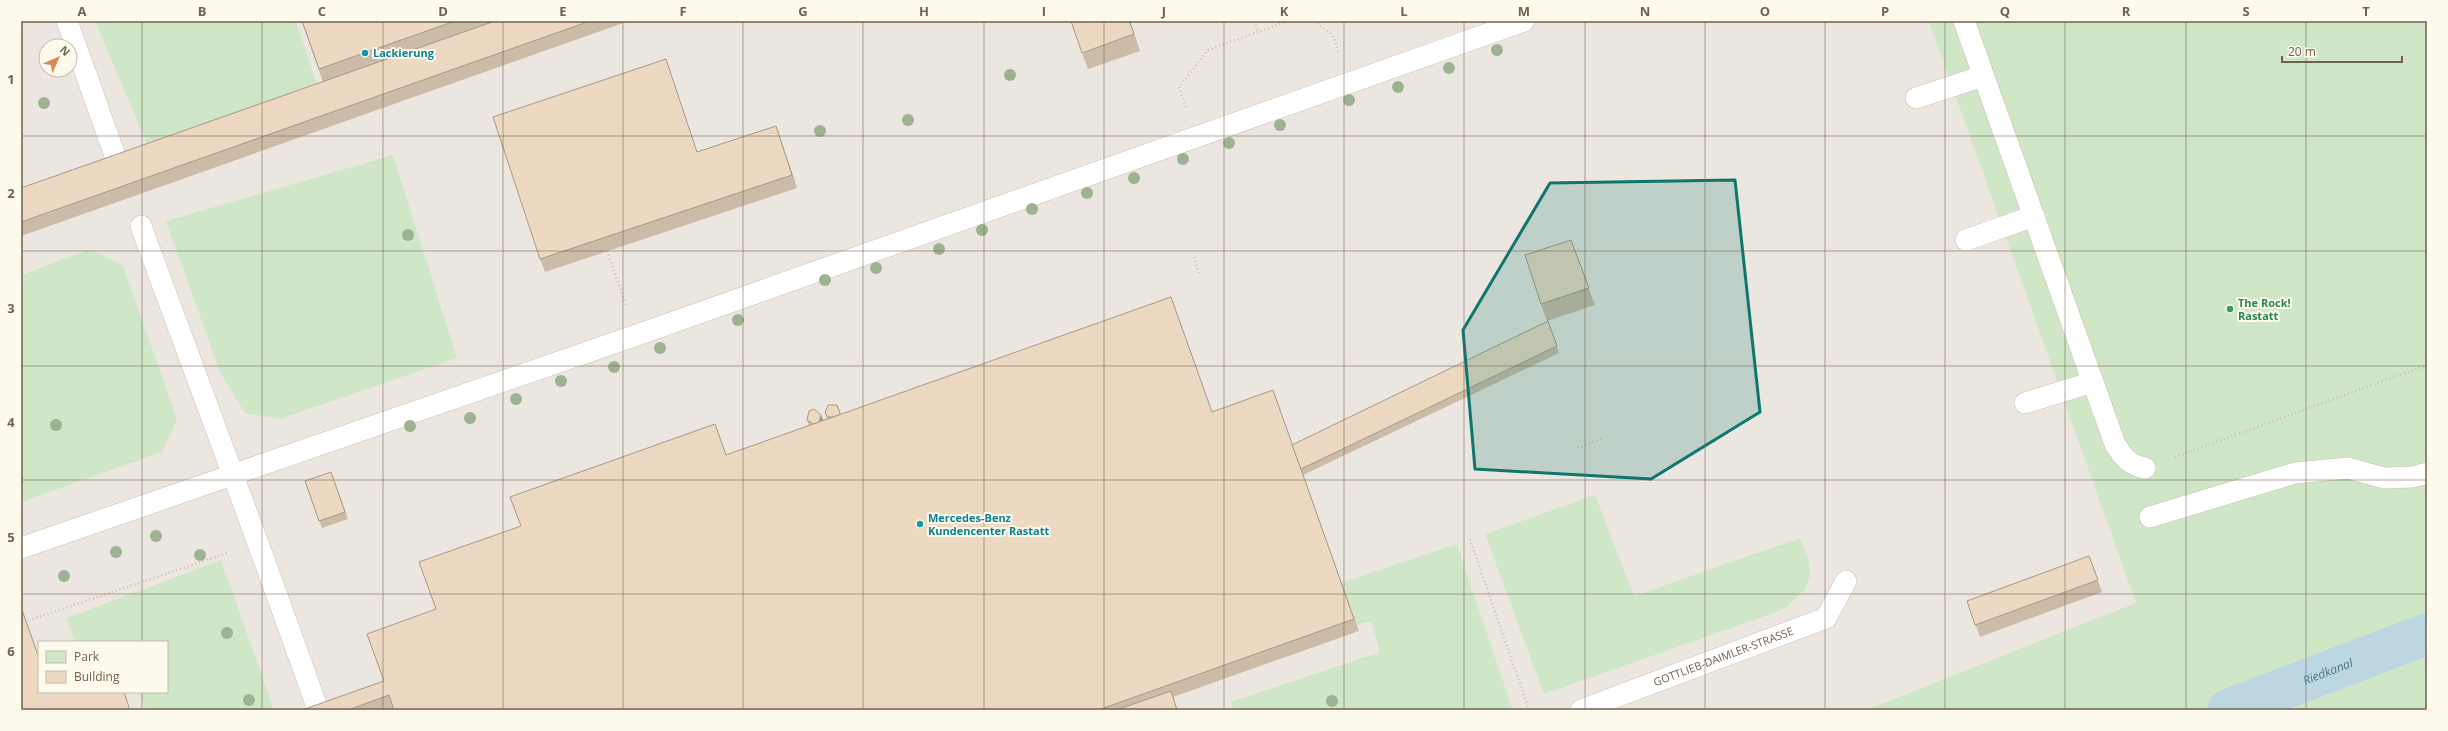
<svg xmlns="http://www.w3.org/2000/svg" width="2448" height="731" viewBox="0 0 2448 731" font-family="'Open Sans',sans-serif">
<rect width="100%" height="100%" fill="#faf6e7"/>
<path fill="#ebe7e0" fill-rule="evenodd" d="M 21,21 L 2427,21 L 2136,604 L 1864,710 L 21,710 ZM 46,46 L 70,46 L 70,70 L 46,70 ZM 39,642 L 167,642 L 167,692 L 39,692 Z"/>
<g fill="#cfe6c7">
<path d="M 95,21 L 296,21 L 318,87 L 149,149 Z"/>
<path d="M 1929,21 L 2427,21 L 2427,710 L 1865,710 L 2136,603 Z"/>
<path d="M 393,155 L 457,358 L 280,419 L 245,413 L 220,372 L 166,221 Z"/>
<path d="M 91,249 L 123,266 L 177,419 L 162,452 L 21,502 L 21,275 Z"/>
<path d="M 1595,495 L 1634,596 L 1800,538 C 1816,575 1815,585 1782,610 L 1544,694 L 1485,534 Z"/>
<path d="M 1457,544 L 1512,708 L 1505,710 L 1234,710 L 1231,702 L 1380,652 L 1371,621 L 1357,625 L 1341,583 Z"/>
<path d="M 221,560 L 274,710 L 146,710 L 138,692 L 167,692 L 167,642 L 75,642 L 67,618 Z"/>
</g>
<g fill="none" stroke-linecap="round" stroke-linejoin="round">
<path stroke="#bdd7e2" stroke-width="42" id="s1" d="M 2228,710 L 2427,634"/>
<defs>
<g id="service">
<path d="M 67,21 L 124,181"/>
<path d="M 1964,21 L 2115,444 C 2123,457 2129,465 2145,468"/>
<path d="M 1916,98 L 1983,76"/>
<path d="M 141,226 C 200,387 261,548 318,710"/>
<path d="M 1966,240 L 2034,216"/>
<path d="M 2025,403 L 2093,382"/>
<path d="M 2150,517 L 2295,473 L 2348,468 L 2384,478 L 2413,477 L 2427,473"/>
<path d="M 21,548 L 637,335 L 1524,21"/>
<path id="s2" d="M 1581,710 L 1826,618 L 1846,581"/>
</g>
</defs>
<use href="#service" stroke="#cbbfae" stroke-width="22"/>
<g stroke="#d2bda5" stroke-width="2.5" stroke-dasharray="1 3" stroke-linecap="butt">
<path d="M 1254,21 L 1258,31"/>
<path d="M 1314,21 L 1332,34 L 1339,52"/>
<path d="M 1186,107 L 1179,87 L 1208,50 L 1288,21"/>
<path d="M 607,251 L 626,305"/>
<path d="M 1194,257 L 1199,273"/>
<path d="M 1578,448 L 1603,438"/>
<path d="M 2175,457 L 2427,365"/>
<path d="M 1470,539 L 1529,710"/>
<path d="M 21,623 L 227,553"/>
</g>
<use href="#service" stroke="#fff" stroke-width="21"/>
</g>
<g fill="#9db291">
<circle cx="1497" cy="50" r="6"/>
<circle cx="1449" cy="68" r="6"/>
<circle cx="1010" cy="75" r="6"/>
<circle cx="1398" cy="87" r="6"/>
<circle cx="1349" cy="100" r="6"/>
<circle cx="44" cy="103" r="6"/>
<circle cx="908" cy="120" r="6"/>
<circle cx="1280" cy="125" r="6"/>
<circle cx="820" cy="131" r="6"/>
<circle cx="1229" cy="143" r="6"/>
<circle cx="1183" cy="159" r="6"/>
<circle cx="1134" cy="178" r="6"/>
<circle cx="1087" cy="193" r="6"/>
<circle cx="1032" cy="209" r="6"/>
<circle cx="982" cy="230" r="6"/>
<circle cx="408" cy="235" r="6"/>
<circle cx="939" cy="249" r="6"/>
<circle cx="876" cy="268" r="6"/>
<circle cx="825" cy="280" r="6"/>
<circle cx="738" cy="320" r="6"/>
<circle cx="660" cy="348" r="6"/>
<circle cx="614" cy="367" r="6"/>
<circle cx="561" cy="381" r="6"/>
<circle cx="516" cy="399" r="6"/>
<circle cx="470" cy="418" r="6"/>
<circle cx="56" cy="425" r="6"/>
<circle cx="410" cy="426" r="6"/>
<circle cx="156" cy="536" r="6"/>
<circle cx="116" cy="552" r="6"/>
<circle cx="200" cy="555" r="6"/>
<circle cx="64" cy="576" r="6"/>
<circle cx="227" cy="633" r="6"/>
<circle cx="249" cy="700" r="6"/>
<circle cx="1332" cy="701" r="6"/>
</g>
<g fill="#ccbba6">
<path d="M 302,21 L 629,21 L 21,236 L 21,188 L 323,82 Z"/>
<path d="M 1130,21 L 1140,51 L 1088,69 L 1082,53 Z"/>
<path d="M 666,59 L 697,152 L 780,138 L 797,188 L 545,272 L 540,259 Z"/>
<path d="M 1571,240 L 1595,305 L 1547,321 L 1541,304 Z"/>
<path d="M 1548,321 L 1559,353 L 1303,475 L 1359,631 L 1173,697 L 1177,710 L 394,710 L 394,708 L 388,710 L 302,710 L 384,681 L 436,609 L 726,455 L 809,426 L 807,420 L 824,420 L 827,419 L 825,413 L 837,405 L 841,414 L 1212,412 L 1294,450 Z"/>
<path d="M 331,472 L 348,519 L 322,528 L 305,481 Z"/>
<path d="M 2089,556 L 2102,592 L 1980,637 L 1967,601 Z"/>
</g>
<g fill="#a69887">
<path d="M 776,126 L 780,138 L 797,188 L 792,175 Z"/>
<path d="M 821,415 L 824,421 L 819,423 Z"/>
</g>
<g fill="#edd9c1" stroke="#a69887">
<path d="M 302,21 L 455,21 L 319,69 Z"/>
<path d="M 495,21 L 590,21 L 21,222 L 21,188 Z"/>
<path d="M 1071,21 L 1129,21 L 1134,34 L 1082,53 Z"/>
<path d="M 666,59 L 697,152 L 776,126 L 792,175 L 540,259 L 493,117 Z"/>
<path d="M 1571,240 L 1589,288 L 1541,304 L 1525,255 Z"/>
<path d="M 1171,297 L 1212,412 L 1273,390 L 1354,619 L 1098,710 L 394,710 L 389,695 L 348,710 L 302,710 L 384,681 L 367,634 L 436,609 L 419,562 L 521,526 L 510,497 L 715,424 L 726,455 Z"/>
<path d="M 1548,321 L 1557,346 L 1301,469 L 1292,445 Z"/>
<path d="M 828,405 L 837,405 L 840,413 L 839,415 L 832,417 L 828,417 L 825,413 Z"/>
<path d="M 814,409 L 821,415 L 819,422 L 813,424 L 807,420 L 809,411 Z"/>
<path d="M 331,472 L 345,512 L 319,521 L 305,481 Z"/>
<path d="M 2089,556 L 2098,580 L 1975,625 L 1967,601 Z"/>
<path d="M 21,607 L 39,658 L 39,692 L 124,692 L 130,710 L 21,710 Z"/>
<path d="M 1171,691 L 1177,710 L 1116,710 Z"/>
</g>
<path fill="#0f766e" fill-opacity="0.2" stroke="#0f766e" stroke-width="3" stroke-linejoin="round" d="M 1735,180 L 1760,412 L 1651,479 L 1475,469 L 1463,330 L 1550,183 Z"/>
<path fill="none" stroke="#71604e" stroke-width="1" stroke-opacity="0.55" d="M 142,21 L 142,642M 262,21 L 262,710M 383,21 L 383,710M 503,21 L 503,710M 623,21 L 623,710M 743,21 L 743,710M 863,21 L 863,710M 984,21 L 984,710M 1104,21 L 1104,710M 1224,21 L 1224,710M 1344,21 L 1344,710M 1464,21 L 1464,710M 1585,21 L 1585,710M 1705,21 L 1705,710M 1825,21 L 1825,710M 1945,21 L 1945,710M 2065,21 L 2065,710M 2186,21 L 2186,710M 2306,21 L 2306,710M 21,136 L 2427,136M 21,251 L 2427,251M 21,366 L 2427,366M 21,480 L 2427,480M 21,594 L 2427,594M 142,692 L 142,710"/>
<g fill="#0f9aa8" stroke="#fdf9ed" stroke-width="1.5">
<circle cx="365" cy="53" r="4"/>
<circle cx="920" cy="524" r="4"/>
</g>
<circle fill="#2e9e5b" stroke="#fdf9ed" stroke-width="1.5" cx="2230" cy="309" r="4"/>
<g text-anchor="middle" stroke-width="4" stroke-linejoin="round" paint-order="stroke">
<g font-size="11" font-weight="bold" fill="#0d838f" stroke="#fdf9ed" text-anchor="start">
<text x="373" y="57">Lackierung</text>
<text x="928" y="522">Mercedes-Benz<tspan x="928" dy="13">Kundencenter Rastatt</tspan></text>
</g>
<g font-size="11" font-weight="bold" fill="#27864d" stroke="#fdf9ed" text-anchor="start">
<text x="2238" y="307">The Rock!<tspan x="2238" dy="13">Rastatt</tspan></text>
</g>
<g font-size="11" fill="#71604e" stroke="#fdf9ed">
<text dy="4" stroke="none"><textPath href="#s2" startOffset="152">GOTTLIEB-DAIMLER-STRASSE</textPath></text>
</g>
<g font-size="12" font-style="italic" fill="#4d7689" stroke="#fdf9ed">
<text dy="4" stroke="none"><textPath href="#s1" startOffset="107">Riedkanal</textPath></text>
</g>
</g>
<rect width="2448" height="731" fill="none" stroke="#fdf9ed" stroke-width="44"/>
<rect x="38" y="641" width="130" height="52" fill="#fdf9ed" stroke="#c5bcad"/>
<rect x="46" y="651" width="20" height="12" fill="#cfe6c7" stroke="#c5bcad"/>
<text x="74" y="661" font-size="12" fill="#71604e">Park</text>
<rect x="46" y="671" width="20" height="12" fill="#edd9c1" stroke="#c5bcad"/>
<text x="74" y="681" font-size="12" fill="#71604e">Building</text>
<g transform="translate(58 58) rotate(45)"><circle r="19" fill="#fdf9ed" stroke="#c5bcad"/>
<path d="M0-3L7 15L0 10L-7 15Z" fill="#d88958"/>
<text y="-6" font-size="11" font-weight="bold" text-anchor="middle" fill="#71604e">N</text>
</g>
<path d="M2282 56v6h120v-6" fill="none" stroke="#71604e" stroke-width="2"/>
<text x="2288" y="56" font-size="12" fill="#71604e" stroke="#fdf9ed" stroke-width="3" paint-order="stroke">20 m</text>
<rect x="22" y="22" width="2404" height="687" fill="none" stroke="#71604e" stroke-width="1.5"/>
<g font-size="13" text-anchor="middle" font-weight="bold" fill="#71604e">
<text x="82" y="16">A</text>
<text x="202" y="16">B</text>
<text x="322" y="16">C</text>
<text x="443" y="16">D</text>
<text x="563" y="16">E</text>
<text x="683" y="16">F</text>
<text x="803" y="16">G</text>
<text x="924" y="16">H</text>
<text x="1044" y="16">I</text>
<text x="1164" y="16">J</text>
<text x="1284" y="16">K</text>
<text x="1404" y="16">L</text>
<text x="1524" y="16">M</text>
<text x="1645" y="16">N</text>
<text x="1765" y="16">O</text>
<text x="1885" y="16">P</text>
<text x="2005" y="16">Q</text>
<text x="2126" y="16">R</text>
<text x="2246" y="16">S</text>
<text x="2366" y="16">T</text>
<text x="11" y="84">1</text>
<text x="11" y="198">2</text>
<text x="11" y="313">3</text>
<text x="11" y="427">4</text>
<text x="11" y="542">5</text>
<text x="11" y="656">6</text>
</g>
</svg>
